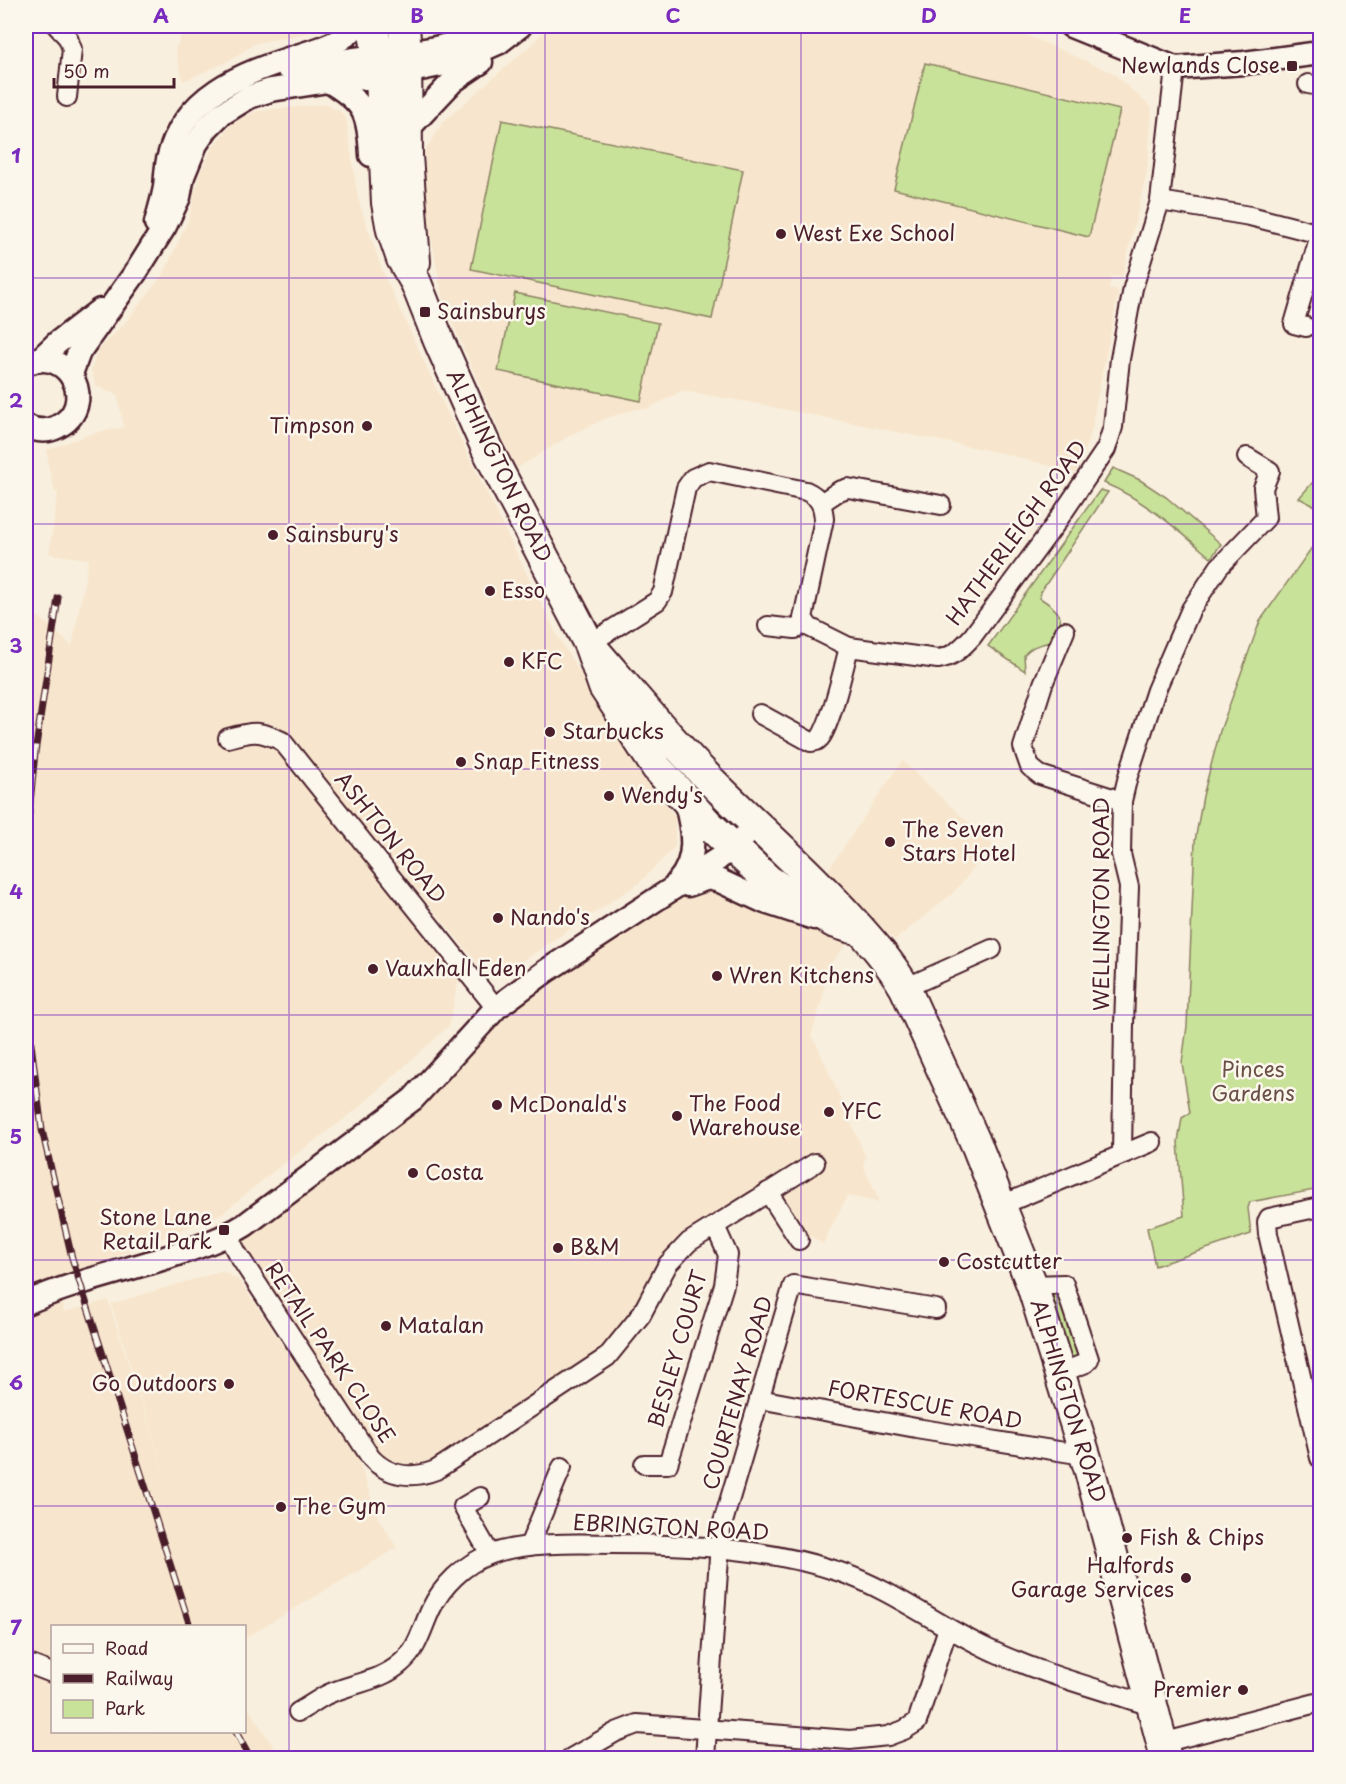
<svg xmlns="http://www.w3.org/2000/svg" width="1346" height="1784" viewBox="0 0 1346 1784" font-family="'Playpen Sans',sans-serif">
<rect width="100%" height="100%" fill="#f9efde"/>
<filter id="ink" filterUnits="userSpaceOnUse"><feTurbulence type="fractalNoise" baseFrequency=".0167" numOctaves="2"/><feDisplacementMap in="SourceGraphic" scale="12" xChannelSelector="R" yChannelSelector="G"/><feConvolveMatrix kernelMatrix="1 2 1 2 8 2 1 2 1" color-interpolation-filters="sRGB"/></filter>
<g filter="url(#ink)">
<g fill="#f7e6cd">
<path d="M 186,26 L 344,26 L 256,43 L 225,63 L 183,81 L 175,49 Z"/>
<path d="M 549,26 L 1006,26 L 1113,73 L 1152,108 L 1147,172 L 1122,277 L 1112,276 L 1110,282 L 1109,289 L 1119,291 L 1093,418 L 1093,426 L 1076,473 L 1006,454 L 748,402 L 682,391 L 647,409 L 636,409 L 607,418 L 572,434 L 516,469 L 443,301 L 424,198 L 425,151 L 443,122 L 530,46 Z"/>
<path d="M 329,104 L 329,107 L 339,110 L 346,119 L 358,199 L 382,270 L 448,414 L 557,635 L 642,775 L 675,816 L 675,847 L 639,883 L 515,966 L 477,963 L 339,795 L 325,804 L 459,977 L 449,1026 L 355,1111 L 271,1173 L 223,1213 L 61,1279 L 64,1312 L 108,1300 L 170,1490 L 111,1304 L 222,1271 L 239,1280 L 356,1453 L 378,1518 L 397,1548 L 245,1638 L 244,1626 L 52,1626 L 52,1732 L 244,1732 L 245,1703 L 281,1758 L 26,1758 L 26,606 L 72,646 L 89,559 L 49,554 L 58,493 L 55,492 L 48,465 L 47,450 L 90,434 L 124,427 L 117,395 L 96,386 L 91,370 L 97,351 L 125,323 L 164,273 L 189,218 L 199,175 L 213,146 L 233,123 L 256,111 Z"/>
<path d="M 902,761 L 993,845 L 954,892 L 895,940 L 824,876 Z"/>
<path d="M 703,883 L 852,940 L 845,946 L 827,968 L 822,1000 L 811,1036 L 817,1045 L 866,1157 L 863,1165 L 878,1198 L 878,1202 L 847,1196 L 823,1244 L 804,1232 L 776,1184 L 665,1259 L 630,1312 L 590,1364 L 425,1469 L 384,1463 L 233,1237 L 502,1013 Z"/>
</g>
<g fill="#c9e299" stroke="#8a8062" stroke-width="1.5">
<path d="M 925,63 L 1120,110 L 1089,237 L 894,189 Z"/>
<path d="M 502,120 L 743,170 L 712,319 L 471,269 Z"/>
<path d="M 515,293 L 658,323 L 641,401 L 498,371 Z"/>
<path d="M 1113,468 L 1140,480 L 1166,497 L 1221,544 L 1211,558 C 1177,529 1145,500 1104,483 Z"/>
<path d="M 1320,474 L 1320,509 L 1299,498 Z"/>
<path d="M 1100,490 L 1108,492 L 1040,593 L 1040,598 C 1059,610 1066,617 1057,639 C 1043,646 1035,642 1024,655 L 1025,671 L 988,646 Z"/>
<path d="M 1320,536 L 1320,1189 L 1250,1202 L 1248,1208 L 1251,1234 L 1155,1266 L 1147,1228 L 1184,1216 L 1178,1142 L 1182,1118 L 1190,1113 L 1182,1063 L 1187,1026 L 1195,841 L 1203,796 L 1220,731 L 1260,621 Z"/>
<path d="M 1057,1289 L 1080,1357 L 1073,1359 L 1071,1356 L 1054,1301 L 1053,1293 Z"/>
</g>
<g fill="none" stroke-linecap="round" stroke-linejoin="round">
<defs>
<g id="minor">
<path d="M 57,26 L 68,38 L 72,49 L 67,97"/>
<path d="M 1308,84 L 1320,86"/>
<path d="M 1160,201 L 1250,216 L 1320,234"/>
<path d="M 1306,327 L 1294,324 L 1320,235"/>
<path d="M 821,503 L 839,491 L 848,488 L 941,505"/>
<path d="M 768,626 L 795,629 L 805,623"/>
<path d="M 1065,631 L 1043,684 L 1023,747 L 1030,767 L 1040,775 L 1122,801"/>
<path d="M 589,644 L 657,601 L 663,592 L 686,488 L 693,478 L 709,471 L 806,491 C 819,497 823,504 824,519 L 803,618 L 809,627 L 849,647 L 938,659 C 954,657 961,648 972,637 L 1054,526 L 1106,449 L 1113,427 L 1120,359 L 1133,288 L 1160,201 L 1175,68"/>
<path d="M 760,714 L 811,742 C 817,741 816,742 820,738 C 831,724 844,667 849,647"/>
<path d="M 228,738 C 253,731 259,730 282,741 L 496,1008"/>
<path d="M 905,988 L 992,949"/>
<path d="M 1122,1154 L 1124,1024 L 1129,887 L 1121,854 L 1122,801 L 1128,776 L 1156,690 L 1191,609 L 1219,567 L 1266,518 L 1263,488 L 1270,471 L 1247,457"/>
<path d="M 768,1192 L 799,1240"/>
<path d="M 1002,1205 L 1152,1142"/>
<path d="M 1320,1207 L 1269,1218 L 1267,1222 L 1268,1234 L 1320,1458"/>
<path d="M 228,1236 L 237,1253 L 371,1458 C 389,1477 413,1479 436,1470 L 607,1357 L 641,1315 L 668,1264 L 689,1242 L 815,1163"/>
<path d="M 1032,1285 L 1064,1284 L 1089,1359 L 1086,1363 L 1060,1373"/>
<path d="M 759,1399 L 916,1428 L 1077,1454 L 1084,1453"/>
<path d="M 644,1464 L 668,1464 L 724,1285 L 728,1255 L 715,1226"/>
<path d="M 480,1497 L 463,1507 L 490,1554"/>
<path d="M 529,1546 L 562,1467"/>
<path d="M 26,1663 L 52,1673"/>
<path d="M 298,1712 C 307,1707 317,1700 326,1695 C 351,1683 380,1682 401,1663 C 418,1649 422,1628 431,1609 C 442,1586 464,1564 489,1555 C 521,1542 577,1543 612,1544 C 688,1544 767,1548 840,1572 C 893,1590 938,1626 988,1649 C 1041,1674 1096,1688 1151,1706"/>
<path d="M 1162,1743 L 1320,1702"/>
<path d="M 571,1758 L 616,1732 L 637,1724 L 850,1740 L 888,1736 L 904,1730 L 917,1722 L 948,1628"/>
<path d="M 705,1758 L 721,1529 L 793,1285 L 936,1309"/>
</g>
<g id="tertiary">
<path d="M 1071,26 L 1175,68 L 1244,63 L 1320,53"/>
<path d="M 288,68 C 313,66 336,62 361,58 C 404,52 452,52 489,26"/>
<path d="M 328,81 C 365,102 369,114 371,155"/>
<path d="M 407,130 L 453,81 L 481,62"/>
<path d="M 156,223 C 159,211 163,199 165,187 C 166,178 166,169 168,160 C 183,95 241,74 297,56 C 319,49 341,44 356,26"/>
<path d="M 39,360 L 57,343 L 100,310"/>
<path d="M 26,364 C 70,344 99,407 57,427 C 47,432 36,431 26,426"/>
<path d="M 71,374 L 79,352 L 138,269 L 165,226 L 179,197 L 183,176 L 196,144 L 207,128 L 220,115 L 249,97 L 271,90 L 328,81 L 381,77 L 455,62 L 498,43 L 520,26"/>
<path d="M 677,883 C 699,860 693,829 685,800"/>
<path d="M 688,885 L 708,878 L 720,881 L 765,902 L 814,918"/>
<path d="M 26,1303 C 71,1283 120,1272 168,1257 C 195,1248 221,1240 245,1225 L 413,1099 L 496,1008 L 546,971 L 718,859 L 745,836"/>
</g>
<g id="trunk">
<path d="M 373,26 L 381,77 L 387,203 L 392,230 L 402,259 L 416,283 L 439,341 L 487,449 L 589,644 L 604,687 L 657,768 L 709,825 L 768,880 L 833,922 L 852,928"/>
<path d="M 404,26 L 406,53 L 407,156 L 415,262"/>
<path d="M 589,644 C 628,689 666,736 708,778 C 756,826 806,869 851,919 C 871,941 890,962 905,988 L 977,1146 L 1032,1285 L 1090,1471 L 1166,1758"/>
</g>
</defs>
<use href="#minor" stroke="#4a1f2b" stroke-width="22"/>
<use href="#tertiary" stroke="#4a1f2b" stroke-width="27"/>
<use href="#trunk" stroke="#4a1f2b" stroke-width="34"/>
<use href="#minor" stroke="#fbf7ec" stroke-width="18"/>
<use href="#tertiary" stroke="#fbf7ec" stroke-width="22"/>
<use href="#trunk" stroke="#fbf7ec" stroke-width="30"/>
<defs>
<g id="rail">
<path d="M 26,843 L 35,753 L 58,598"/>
<path d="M 26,1004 L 42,1130 L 72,1258 L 190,1626"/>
<path d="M 236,1732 L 250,1758"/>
</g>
</defs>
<use href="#rail" stroke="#4a1f2b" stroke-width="7"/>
<use href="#rail" stroke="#fbf7ec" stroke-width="4.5" stroke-dasharray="14" stroke-linecap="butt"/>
</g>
</g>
<path fill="none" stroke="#7b2cbf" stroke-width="1.5" stroke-opacity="0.55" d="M 289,26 L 289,1758M 545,26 L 545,1758M 801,26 L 801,1758M 1057,26 L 1057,1758M 26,278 L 1320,278M 26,524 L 1320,524M 26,769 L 1320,769M 26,1015 L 1320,1015M 26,1260 L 1320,1260M 26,1506 L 1320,1506"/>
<g fill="#4a1f2b" stroke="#fbf7ec" stroke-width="2">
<rect x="1286" y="60" width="12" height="12" rx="3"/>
<circle cx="781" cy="234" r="6"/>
<rect x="419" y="306" width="12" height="12" rx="3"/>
<circle cx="367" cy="426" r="6"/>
<circle cx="273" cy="535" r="6"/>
<circle cx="490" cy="591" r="6"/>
<circle cx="509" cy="662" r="6"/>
<circle cx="550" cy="732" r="6"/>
<circle cx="461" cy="762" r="6"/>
<circle cx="609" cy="796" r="6"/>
<circle cx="890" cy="842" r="6"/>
<circle cx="498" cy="918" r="6"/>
<circle cx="373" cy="969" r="6"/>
<circle cx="717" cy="976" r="6"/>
<circle cx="497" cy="1105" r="6"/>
<circle cx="829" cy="1112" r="6"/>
<circle cx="677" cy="1116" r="6"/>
<circle cx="413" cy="1173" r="6"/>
<rect x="218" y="1224" width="12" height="12" rx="3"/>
<circle cx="558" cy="1248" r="6"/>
<circle cx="944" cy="1262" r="6"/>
<circle cx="386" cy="1326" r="6"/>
<circle cx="229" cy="1384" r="6"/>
<circle cx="281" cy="1507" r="6"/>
<circle cx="1127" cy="1538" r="6"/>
<circle cx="1186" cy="1578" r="6"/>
<circle cx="1243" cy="1690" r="6"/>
</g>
<g text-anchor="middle" stroke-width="5" stroke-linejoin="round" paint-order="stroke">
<g font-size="21" fill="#4a1f2b" stroke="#fbf7ec" text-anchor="start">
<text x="1280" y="73" text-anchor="end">Newlands Close</text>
<text x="793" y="241">West Exe School</text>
<text x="437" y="319">Sainsburys</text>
<text x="355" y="433" text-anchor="end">Timpson</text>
<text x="285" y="542">Sainsbury's</text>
<text x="502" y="598">Esso</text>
<text x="521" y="669">KFC</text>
<text x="562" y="739">Starbucks</text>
<text x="473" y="769">Snap Fitness</text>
<text x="621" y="803">Wendy's</text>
<text x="902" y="837">The Seven<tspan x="902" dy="24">Stars Hotel</tspan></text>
<text x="510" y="925">Nando's</text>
<text x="385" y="976">Vauxhall Eden</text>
<text x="729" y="983">Wren Kitchens</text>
<text x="689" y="1111">The Food<tspan x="689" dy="24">Warehouse</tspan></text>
<text x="509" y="1112">McDonald's</text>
<text x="841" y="1119">YFC</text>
<text x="425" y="1180">Costa</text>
<text x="212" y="1225" text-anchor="end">Stone Lane<tspan x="212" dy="24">Retail Park</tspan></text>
<text x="570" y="1255">B&amp;M</text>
<text x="956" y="1269">Costcutter</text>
<text x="398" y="1333">Matalan</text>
<text x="217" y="1391" text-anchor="end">Go Outdoors</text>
<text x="293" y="1514">The Gym</text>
<text x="1139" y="1545">Fish &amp; Chips</text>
<text x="1174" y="1573" text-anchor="end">Halfords<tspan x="1174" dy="24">Garage Services</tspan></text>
<text x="1231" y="1697" text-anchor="end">Premier</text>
</g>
<g font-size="21" fill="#4a1f2b" stroke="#fbf7ec">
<text transform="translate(499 466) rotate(64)" y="7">ALPHINGTON ROAD</text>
<text transform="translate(1017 533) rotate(-54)" y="7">HATHERLEIGH ROAD</text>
<text transform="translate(390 838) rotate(51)" y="7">ASHTON ROAD</text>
<text transform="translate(1102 904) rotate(-90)" y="7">WELLINGTON ROAD</text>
<text transform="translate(678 1349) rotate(-74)" y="7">BESLEY COURT</text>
<text transform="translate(330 1353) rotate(56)" y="7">RETAIL PARK CLOSE</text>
<text transform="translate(738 1393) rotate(-74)" y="7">COURTENAY ROAD</text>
<text transform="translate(1068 1401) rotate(73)" y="7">ALPHINGTON ROAD</text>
<text transform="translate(925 1405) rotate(10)" y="7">FORTESCUE ROAD</text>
<text transform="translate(671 1528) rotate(3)" y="7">EBRINGTON ROAD</text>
</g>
<g font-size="21" fill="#6a5046" stroke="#fbf7ec">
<text x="1253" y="1077">Pinces<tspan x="1253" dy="24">Gardens</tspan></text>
</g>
</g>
<rect width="1346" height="1784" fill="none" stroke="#fbf7ec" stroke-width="66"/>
<rect x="51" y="1625" width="195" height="108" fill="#fbf7ec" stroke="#b4a19f" stroke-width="1.5"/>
<rect x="63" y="1644" width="30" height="9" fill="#fbf7ec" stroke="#b4a19f" stroke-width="1.5"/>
<text x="105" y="1655" font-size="18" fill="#4a1f2b">Road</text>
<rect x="63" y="1674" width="30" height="9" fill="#4a1f2b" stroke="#b4a19f" stroke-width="1.5"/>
<text x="105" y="1685" font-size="18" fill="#4a1f2b">Railway</text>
<rect x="63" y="1700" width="30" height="18" fill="#c9e299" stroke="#b4a19f" stroke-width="1.5"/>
<text x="105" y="1715" font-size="18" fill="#4a1f2b">Park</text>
<path d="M54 78v9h120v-9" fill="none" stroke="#4a1f2b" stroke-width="3"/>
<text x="63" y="78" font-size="18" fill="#4a1f2b" stroke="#fbf7ec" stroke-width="4.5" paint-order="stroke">50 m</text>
<rect x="33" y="33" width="1280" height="1718" fill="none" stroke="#7b2cbf" stroke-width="2"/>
<g font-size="20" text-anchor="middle" font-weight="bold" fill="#7b2cbf">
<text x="161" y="23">A</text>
<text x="417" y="23">B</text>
<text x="673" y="23">C</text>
<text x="929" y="23">D</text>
<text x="1185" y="23">E</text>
<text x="16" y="163">1</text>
<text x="16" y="408">2</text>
<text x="16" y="653">3</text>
<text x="16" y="899">4</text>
<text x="16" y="1144">5</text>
<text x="16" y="1390">6</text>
<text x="16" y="1635">7</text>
</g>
</svg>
